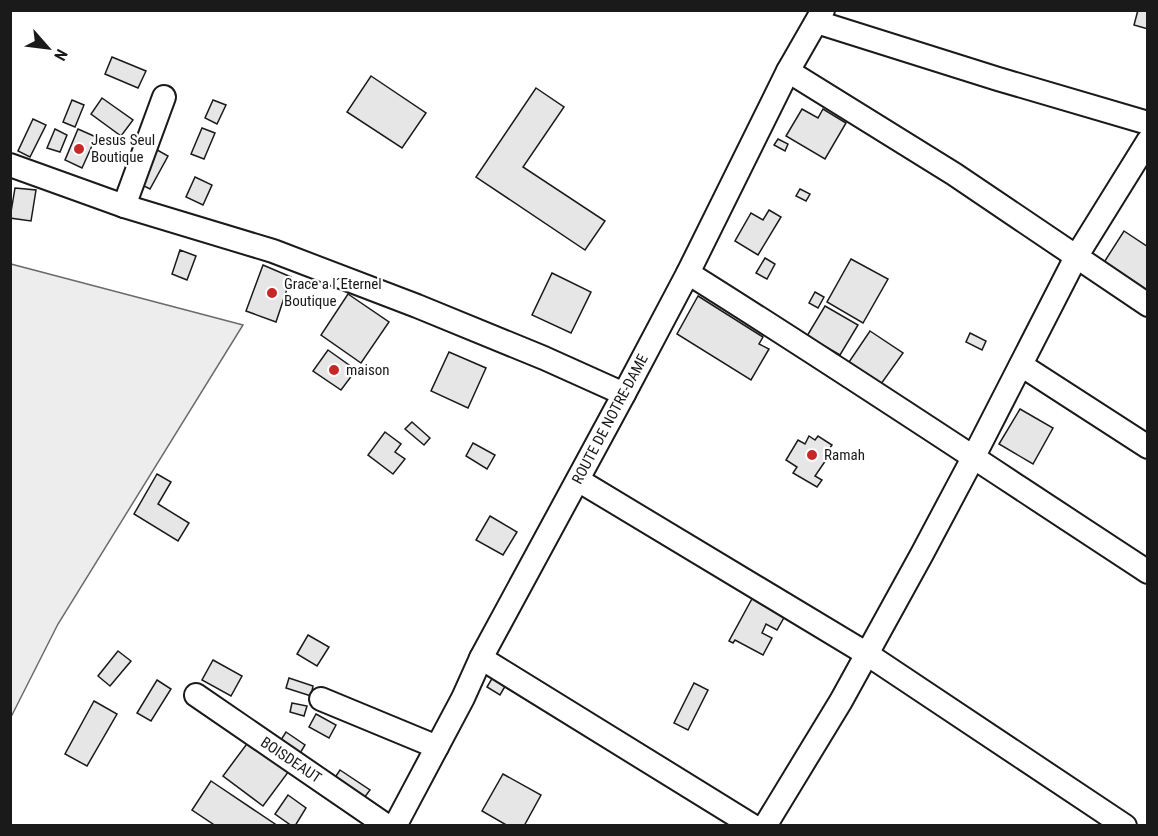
<svg xmlns="http://www.w3.org/2000/svg" width="1158" height="836" viewBox="0 0 1158 836" font-family="'Roboto Condensed',sans-serif">
<rect width="100%" height="100%" fill="#fff"/>
<path fill="#ededed" stroke="#6a6a6a" stroke-width="1.5" d="M 11,264 L 243,325 L 58,624 L 11,717 Z"/>
<g fill="#e6e6e6" stroke="#1a1a1a" stroke-width="1.5">
<path d="M 1138,10 L 1148,10 L 1148,29 L 1134,25 Z"/>
<path d="M 112,57 L 146,71 L 138,88 L 105,74 Z"/>
<path d="M 371,76 L 426,113 L 402,148 L 347,112 Z"/>
<path d="M 536,88 L 564,107 L 523,167 L 605,221 L 585,250 L 476,177 Z"/>
<path d="M 102,98 L 133,120 L 121,136 L 91,114 Z"/>
<path d="M 72,100 L 84,105 L 75,127 L 63,122 Z"/>
<path d="M 213,100 L 226,105 L 217,124 L 205,118 Z"/>
<path d="M 802,109 L 818,118 L 823,109 L 846,123 L 825,159 L 786,136 Z"/>
<path d="M 33,119 L 46,125 L 30,157 L 18,151 Z"/>
<path d="M 202,128 L 215,133 L 204,159 L 191,154 Z"/>
<path d="M 55,129 L 67,135 L 60,152 L 47,148 Z"/>
<path d="M 78,129 L 96,137 L 82,168 L 65,160 Z"/>
<path d="M 778,139 L 788,144 L 785,151 L 774,145 Z"/>
<path d="M 152,147 L 168,156 L 150,189 L 134,181 Z"/>
<path d="M 195,177 L 212,185 L 203,205 L 186,197 Z"/>
<path d="M 15,188 L 36,190 L 31,221 L 10,218 Z"/>
<path d="M 800,189 L 810,194 L 806,201 L 796,196 Z"/>
<path d="M 769,210 L 781,217 L 758,255 L 735,241 L 751,213 L 763,220 Z"/>
<path d="M 1124,231 L 1148,247 L 1148,294 L 1103,264 Z"/>
<path d="M 180,250 L 196,256 L 187,280 L 172,274 Z"/>
<path d="M 765,258 L 775,264 L 767,279 L 756,273 Z"/>
<path d="M 851,259 L 888,279 L 863,323 L 827,302 Z"/>
<path d="M 263,265 L 291,277 L 276,322 L 246,311 Z"/>
<path d="M 552,273 L 591,292 L 571,333 L 532,315 Z"/>
<path d="M 815,292 L 824,297 L 818,308 L 809,303 Z"/>
<path d="M 348,294 L 389,322 L 361,363 L 321,335 Z"/>
<path d="M 698,296 L 763,337 L 759,344 L 769,349 L 751,380 L 677,334 Z"/>
<path d="M 825,306 L 858,325 L 840,355 L 807,336 Z"/>
<path d="M 870,331 L 903,353 L 881,384 L 849,362 Z"/>
<path d="M 970,333 L 986,341 L 982,350 L 966,342 Z"/>
<path d="M 328,350 L 356,370 L 341,390 L 313,371 Z"/>
<path d="M 449,352 L 486,368 L 468,408 L 431,391 Z"/>
<path d="M 1020,409 L 1053,428 L 1033,464 L 999,444 Z"/>
<path d="M 412,422 L 430,438 L 424,445 L 405,429 Z"/>
<path d="M 385,432 L 401,444 L 395,452 L 405,459 L 393,474 L 368,455 Z"/>
<path d="M 809,436 L 815,440 L 818,436 L 832,445 L 829,449 L 837,454 L 833,460 L 828,457 L 815,476 L 822,480 L 817,487 L 793,473 L 797,467 L 786,460 L 798,440 L 805,444 Z"/>
<path d="M 473,443 L 495,455 L 487,469 L 466,456 Z"/>
<path d="M 157,474 L 171,482 L 158,504 L 189,523 L 178,541 L 134,514 Z"/>
<path d="M 490,516 L 517,532 L 503,555 L 476,540 Z"/>
<path d="M 753,597 L 786,614 L 777,630 L 766,624 L 762,633 L 772,638 L 763,655 L 735,640 L 733,643 L 729,641 Z"/>
<path d="M 308,635 L 329,647 L 317,666 L 297,654 Z"/>
<path d="M 118,651 L 131,661 L 110,686 L 98,676 Z"/>
<path d="M 213,660 L 242,676 L 231,696 L 202,680 Z"/>
<path d="M 494,675 L 507,683 L 500,695 L 487,687 Z"/>
<path d="M 289,678 L 313,686 L 311,696 L 286,688 Z"/>
<path d="M 157,680 L 171,689 L 151,721 L 137,713 Z"/>
<path d="M 694,683 L 708,690 L 688,730 L 674,723 Z"/>
<path d="M 94,701 L 117,714 L 87,766 L 65,754 Z"/>
<path d="M 292,703 L 307,706 L 304,716 L 290,712 Z"/>
<path d="M 316,714 L 336,725 L 329,738 L 309,727 Z"/>
<path d="M 286,732 L 305,745 L 299,755 L 279,743 Z"/>
<path d="M 249,741 L 289,771 L 263,806 L 223,776 Z"/>
<path d="M 340,770 L 370,790 L 361,802 L 332,782 Z"/>
<path d="M 503,774 L 541,795 L 524,826 L 508,826 L 482,811 Z"/>
<path d="M 211,781 L 278,826 L 216,826 L 192,810 Z"/>
<path d="M 288,795 L 306,808 L 295,826 L 292,826 L 275,814 Z"/>
</g>
<g fill="none" stroke-linecap="round" stroke-linejoin="round">
<defs>
<g id="minor">
<path d="M 817,22 L 998,79 L 1148,123"/>
<path d="M 788,71 L 954,174 L 1148,305"/>
<path d="M 10,165 L 124,206 L 273,251 L 417,306 L 544,358 L 624,394"/>
<path d="M 124,206 L 164,97"/>
<path d="M 688,273 C 843,370 995,472 1148,572"/>
<path d="M 1021,365 L 1148,447"/>
<path d="M 578,480 L 867,654 L 1125,826"/>
<path d="M 481,658 L 753,826"/>
<path d="M 196,695 L 387,826"/>
<path d="M 321,699 L 437,747"/>
<path d="M 395,826 L 463,698 L 481,658 L 624,394 L 688,273 L 788,71 L 823,10"/>
<path d="M 765,826 L 841,701 L 922,554 L 973,458 L 1076,257 L 1148,141"/>
</g>
</defs>
<use href="#minor" stroke="#1a1a1a" stroke-width="26"/>
<use href="#minor" stroke="#fff" stroke-width="22"/>
</g>
<g fill="#c62828" stroke="#fff" stroke-width="2">
<circle cx="79" cy="149" r="6"/>
<circle cx="272" cy="293" r="6"/>
<circle cx="334" cy="370" r="6"/>
<circle cx="812" cy="455" r="6"/>
</g>
<g text-anchor="middle" stroke-width="4.5" stroke-linejoin="round" paint-order="stroke">
<g font-size="15" fill="#1a1a1a" stroke="#fff" text-anchor="start">
<text x="91" y="145">Jesus Seul<tspan x="91" dy="17">Boutique</tspan></text>
<text x="284" y="289">Grace a l´Eternel<tspan x="284" dy="17">Boutique</tspan></text>
<text x="346" y="375">maison</text>
<text x="824" y="460">Ramah</text>
</g>
<g font-size="15" fill="#1a1a1a" stroke="#fff">
<text transform="translate(610 419) rotate(-62)" y="5">ROUTE DE NOTRE-DAME</text>
<text transform="translate(291 760) rotate(34)" y="5">BOISDEAUT</text>
</g>
</g>
<rect width="1158" height="836" fill="none" stroke="#1a1a1a" stroke-width="24"/>
<g transform="translate(48 48) rotate(118)" stroke="#ffffff" stroke-width="4.5" paint-order="stroke">
<path d="M0-4.5L10 22L0 15L-10 22Z" fill="#1a1a1a"/>
<text y="-9" font-size="16" font-weight="bold" text-anchor="middle" fill="#1a1a1a">N</text>
</g>
</svg>
